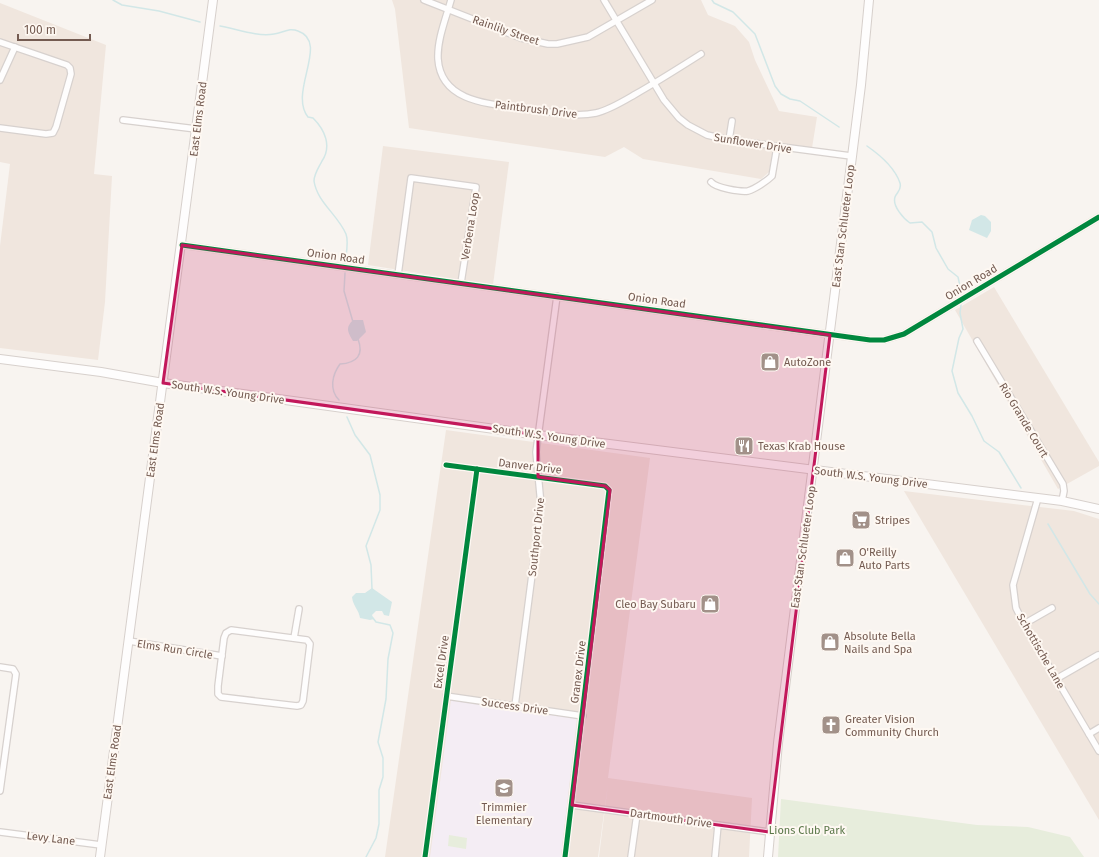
<svg xmlns="http://www.w3.org/2000/svg" width="1099" height="857" viewBox="0 0 1099 857" font-family="'Fira Sans',sans-serif">
<rect width="100%" height="100%" fill="#f8f4f0"/>
<g fill="#f0e6de">
<path d="M 392,0 L 701,0 L 708,15 L 735,26 L 749,42 L 755,60 L 779,111 L 817,117 L 812,148 L 774,143 L 769,172 L 761,179 L 643,159 L 624,147 L 605,157 L 409,128 L 395,9 Z"/>
<path d="M 0,3 L 106,45 L 94,174 L 112,176 L 105,302 L 98,360 L 0,348 L 0,246 L 10,164 L 0,162 Z"/>
<path d="M 383,146 L 509,162 L 493,285 L 368,265 Z"/>
<path d="M 994,287 L 1099,462 L 1099,466 L 1058,489 L 955,310 Z"/>
<path d="M 446,430 L 650,458 L 608,778 L 752,798 L 749,857 L 599,857 L 608,784 L 598,857 L 385,857 Z"/>
<path d="M 904,491 L 1074,511 L 1099,519 L 1099,820 Z"/>
</g>
<path fill="#f4edf4" d="M 451,700 L 577,718 L 561,857 L 430,857 Z"/>
<g fill="#e7eddc">
<path d="M 781,799 L 977,825 L 1028,827 L 1070,837 L 1084,857 L 778,857 Z"/>
<path d="M 449,835 L 467,838 L 466,849 L 448,846 Z"/>
</g>
<g fill="#d2e7e7">
<path d="M 981,215 L 985,216 L 991,222 L 991,231 L 987,238 L 969,230 L 972,220 Z"/>
<path d="M 353,320 L 363,320 L 366,332 L 357,341 L 353,341 C 348,332 345,328 353,320 Z"/>
<path d="M 372,588 L 392,602 L 389,616 L 384,615 L 382,611 L 376,611 L 372,615 L 374,619 L 370,620 L 360,618 C 359,610 353,606 352,597 L 356,593 L 365,593 Z"/>
</g>
<g fill="none" stroke-linecap="round" stroke-linejoin="round">
<g stroke="#d2e7e7" stroke-width="1.5">
<path d="M 113,0 L 122,5 L 159,11 L 200,22"/>
<path d="M 712,0 L 714,3 L 733,12 L 755,34 L 775,86 L 781,94 L 790,99 L 800,101 L 839,127"/>
<path d="M 220,26 C 237,29 257,37 274,34 C 283,33 289,27 298,31 C 330,42 288,92 308,117 L 313,118 C 325,130 332,146 322,161 C 319,167 314,174 314,181 C 317,202 338,215 346,234 C 349,242 346,255 345,264"/>
<path d="M 867,146 C 880,155 895,168 900,183 C 902,190 897,192 895,197 C 892,206 904,219 910,223 L 922,222 L 932,232 L 936,248 L 948,269 L 958,277 L 962,295"/>
<path d="M 345,273 L 344,291 L 353,322"/>
<path d="M 961,305 L 960,313 L 963,329 L 959,338 L 952,371 L 958,393 L 972,416 L 984,441 L 999,452 L 1021,488"/>
<path d="M 339,400 C 329,390 332,375 340,364 C 357,363 364,355 358,339"/>
<path d="M 347,417 L 355,435 L 370,455 L 380,495 L 380,510 L 366,546 L 371,565 L 372,589"/>
<path d="M 1048,524 L 1090,594 L 1099,604"/>
<path d="M 366,857 L 376,838 L 379,824 L 379,790 L 383,777 L 383,758 L 378,742 L 386,699 L 388,659 L 393,633 L 390,625 L 376,622 L 373,618"/>
</g>
<defs>
<g id="street">
<path d="M 424,0 L 521,38 L 548,44 L 557,44 L 588,37 L 652,0"/>
<path d="M 451,0 C 446,18 437,40 438,59 C 441,103 491,104 524,108 C 546,111 573,118 596,113 C 609,110 622,102 634,95 C 657,82 679,68 701,54"/>
<path d="M 604,0 L 664,100 L 679,118 L 688,125 L 707,135 L 729,140 L 851,156"/>
<path d="M 0,42 L 67,65 L 70,68 L 71,74 L 56,127 L 53,133 L 46,134 L 0,128"/>
<path d="M 0,80 L 15,47"/>
<path d="M 123,120 L 196,129"/>
<path d="M 729,140 L 732,121"/>
<path d="M 711,182 C 716,188 740,192 748,191 C 755,189 767,181 772,176 L 777,147"/>
<path d="M 182,245 L 870,340 L 884,340 L 904,334 L 1099,217"/>
<path d="M 398,275 L 411,178 L 476,187 L 461,283"/>
<path d="M 977,341 L 1063,484 L 1064,491 L 1062,501"/>
<path d="M 446,465 L 605,486 L 609,490 L 565,857"/>
<path d="M 1038,498 L 1013,585 L 1016,608 L 1024,624 L 1099,751"/>
<path d="M 1024,624 L 1052,608"/>
<path d="M 231,630 L 307,640 L 310,644 L 303,701 L 301,705 L 297,706 L 221,697 L 218,694 L 218,686 L 224,638 L 226,633 Z"/>
<path d="M 294,638 L 299,609"/>
<path d="M 129,641 L 222,656"/>
<path d="M 0,667 L 13,669 L 16,674 L 0,791"/>
<path d="M 1056,679 L 1098,655"/>
<path d="M 446,696 L 583,716"/>
<path d="M 515,706 L 541,505 L 536,452 L 557,296"/>
<path d="M 1089,734 L 1099,728"/>
<path d="M 572,805 L 769,832"/>
<path d="M 0,832 L 101,845"/>
<path d="M 425,857 L 477,469"/>
<path d="M 631,857 L 637,814"/>
<path d="M 715,857 L 718,825"/>
</g>
<g id="secondary">
<path d="M 0,359 L 101,372 L 163,383 L 538,435 L 1062,501 L 1099,509"/>
<path d="M 100,857 L 213,0"/>
<path d="M 768,857 L 778,743 L 861,85 L 869,0"/>
</g>
</defs>
<use href="#street" stroke="#d7d1ce" stroke-width="8"/>
<use href="#secondary" stroke="#d7d0cc" stroke-width="10"/>
<use href="#street" stroke="#fefdfd" stroke-width="5.5"/>
<use href="#secondary" stroke="#fefdfd" stroke-width="8"/>
<defs>
<g id="cycleway">
<path d="M 182,245 L 870,340 L 884,340 L 904,334 L 1099,217"/>
<path d="M 446,465 L 605,486 L 609,490 L 565,857"/>
<path d="M 425,857 L 477,469"/>
</g>
</defs>
<use href="#cycleway" stroke="#fef8f2" stroke-width="8"/>
<use href="#cycleway" stroke="#00873e" stroke-width="5"/>
</g>
<path fill="#c2185b" fill-opacity="0.2" stroke="#c2185b" stroke-width="3" stroke-linejoin="round" d="M 182,245 L 830,335 L 769,832 L 572,805 L 610,490 L 605,486 L 538,477 L 538,435 L 163,383 Z"/>
<defs>
<symbol id="shop-square" viewBox="-11 -11 22 22"><rect x="-9" y="-9" width="18" height="18" rx="4" fill="#a29189" stroke="#fef8f2"/><path d="M-5-2.5h2.3a2.7 3.5 0 0 1 5.4 0H5L5.5 6h-11ZM-1.5-2.5h3a1.5 2.3 0 0 0-3 0Z" fill="#fff"/></symbol>
<symbol id="restaurant-square" viewBox="-11 -11 22 22"><rect x="-9" y="-9" width="18" height="18" rx="4" fill="#a29189" stroke="#fef8f2"/><path d="M-5-6h1v4h1v-4h1v4h1v-4h1v5L-1.5 .5V6h-2V.5L-5-1ZM5-6V6H3V1.5H1.5Q1.5-4 5-6Z" fill="#fff"/></symbol>
<symbol id="supermarket-square" viewBox="-11 -11 22 22"><rect x="-9" y="-9" width="18" height="18" rx="4" fill="#a29189" stroke="#fef8f2"/><path d="M-6-5.5h2.5l.6 2H6L4.5 2H-2.5L-4.4-4H-6ZM-1.5 3.2a1.3 1.3 0 1 0 .1 0ZM3 3.2a1.3 1.3 0 1 0 .1 0Z" fill="#fff"/></symbol>
<symbol id="church-square" viewBox="-11 -11 22 22"><rect x="-9" y="-9" width="18" height="18" rx="4" fill="#a29189" stroke="#fef8f2"/><path d="M-1.2-6h2.4v3.5h3.3v2.4h-3.3V6h-2.4V-.1h-3.3v-2.4h3.3Z" fill="#fff"/></symbol>
<symbol id="school-square" viewBox="-11 -11 22 22"><rect x="-9" y="-9" width="18" height="18" rx="4" fill="#a29189" stroke="#fef8f2"/><path d="M0-5L7-2L0 1L-7-2ZM-4 1L0 2.5L4 1V4Q0 6-4 4Z" fill="#fff"/></symbol>
</defs>
<g fill-rule="evenodd">
<use href="#shop-square" x="759" y="351" width="22" height="22"/>
<use href="#restaurant-square" x="733" y="435" width="22" height="22"/>
<use href="#supermarket-square" x="850" y="509" width="22" height="22"/>
<use href="#shop-square" x="834" y="547" width="22" height="22"/>
<use href="#shop-square" x="699" y="593" width="22" height="22"/>
<use href="#shop-square" x="819" y="631" width="22" height="22"/>
<use href="#church-square" x="820" y="714" width="22" height="22"/>
<use href="#school-square" x="493" y="777" width="22" height="22"/>
</g>
<g text-anchor="middle" stroke-width="4" stroke-linejoin="round" paint-order="stroke">
<g font-size="11" fill="#745b51" stroke="#fef8f2">
<text transform="translate(506 30) rotate(19)" y="4">Rainlily Street</text>
<text transform="translate(536 109) rotate(7)" y="4">Paintbrush Drive</text>
<text transform="translate(198 119) rotate(-83)" y="4">East Elms Road</text>
<text transform="translate(753 143) rotate(9)" y="4">Sunflower Drive</text>
<text transform="translate(470 226) rotate(-81)" y="4">Verbena Loop</text>
<text transform="translate(843 226) rotate(-83)" y="4">East Stan Schlueter Loop</text>
<text transform="translate(336 256) rotate(8)" y="4">Onion Road</text>
<text transform="translate(971 282) rotate(-31)" y="4">Onion Road</text>
<text transform="translate(657 300) rotate(8)" y="4">Onion Road</text>
<text transform="translate(228 392) rotate(8)" y="4">South W.S. Young Drive</text>
<text transform="translate(1024 420) rotate(59)" y="4">Rio Grande Court</text>
<text transform="translate(549 436) rotate(8)" y="4">South W.S. Young Drive</text>
<text transform="translate(155 440) rotate(-82)" y="4">East Elms Road</text>
<text transform="translate(530 466) rotate(7)" y="4">Danver Drive</text>
<text transform="translate(871 477) rotate(7)" y="4">South W.S. Young Drive</text>
<text transform="translate(536 537) rotate(-84)" y="4">Southport Drive</text>
<text transform="translate(803 547) rotate(-82)" y="4">East Stan Schlueter Loop</text>
<text transform="translate(175 649) rotate(9)" y="4">Elms Run Circle</text>
<text transform="translate(1041 651) rotate(60)" y="4">Schottische Lane</text>
<text transform="translate(441 662) rotate(-82)" y="4">Excel Drive</text>
<text transform="translate(578 672) rotate(-83)" y="4">Granex Drive</text>
<text transform="translate(515 706) rotate(8)" y="4">Success Drive</text>
<text transform="translate(112 762) rotate(-82)" y="4">East Elms Road</text>
<text transform="translate(671 818) rotate(8)" y="4">Dartmouth Drive</text>
<text transform="translate(51 838) rotate(7)" y="4">Levy Lane</text>
</g>
<g font-size="11" fill="#745b51" stroke="#fef8f2" text-anchor="start">
<text x="784" y="366">AutoZone</text>
<text x="758" y="450">Texas Krab House</text>
<text x="875" y="524">Stripes</text>
<text x="859" y="556">O'Reilly<tspan x="859" dy="13">Auto Parts</tspan></text>
<text x="696" y="608" text-anchor="end">Cleo Bay Subaru</text>
<text x="844" y="640">Absolute Bella<tspan x="844" dy="13">Nails and Spa</tspan></text>
<text x="845" y="723">Greater Vision<tspan x="845" dy="13">Community Church</tspan></text>
<text x="504" y="811" text-anchor="middle">Trimmier<tspan x="504" dy="13">Elementary</tspan></text>
</g>
<g font-size="11" fill="#5b784a" stroke="#fef8f2">
<text x="807" y="834">Lions Club Park</text>
</g>
</g>
<path d="M18 34v6h72v-6" fill="none" stroke="#745b51" stroke-width="2"/>
<text x="24" y="34" font-size="12" fill="#745b51" stroke="#fef8f2" stroke-width="3" paint-order="stroke">100 m</text>
</svg>
